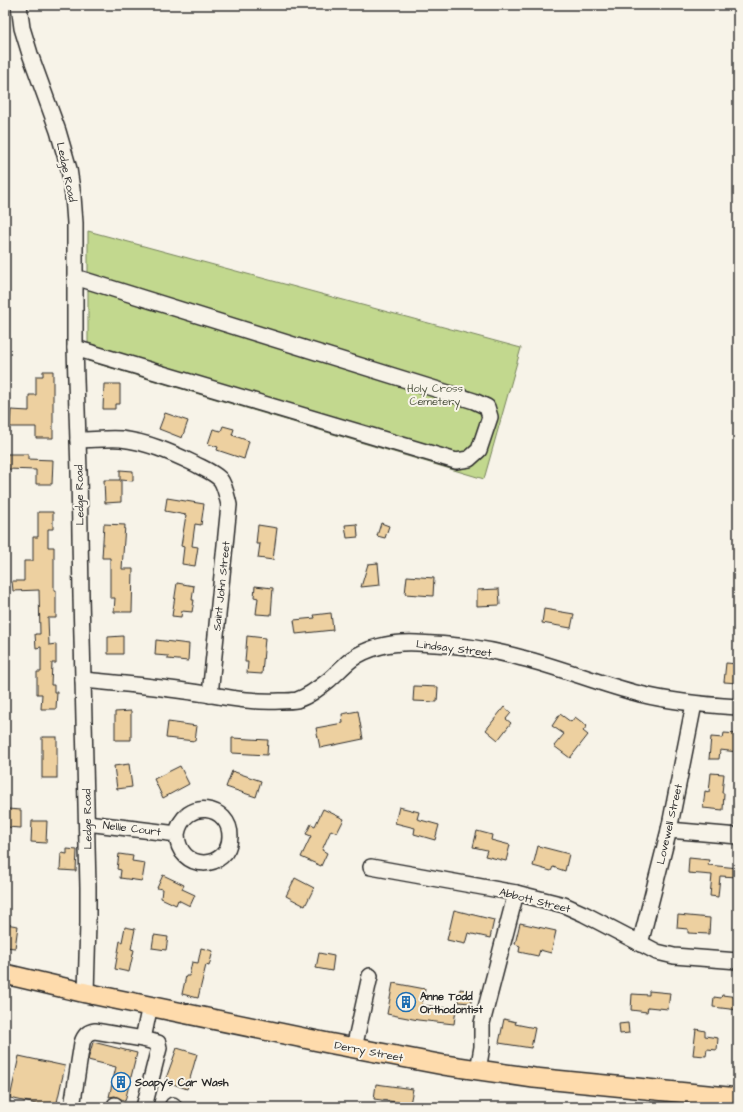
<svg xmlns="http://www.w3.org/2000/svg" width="743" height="1112" viewBox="0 0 743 1112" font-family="'Architects Daughter',sans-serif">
<rect width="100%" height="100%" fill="#f7f3e8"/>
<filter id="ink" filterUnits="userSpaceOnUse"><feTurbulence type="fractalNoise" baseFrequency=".025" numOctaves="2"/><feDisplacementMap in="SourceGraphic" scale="8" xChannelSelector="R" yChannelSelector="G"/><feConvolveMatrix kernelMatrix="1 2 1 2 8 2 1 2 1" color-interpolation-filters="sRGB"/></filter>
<g filter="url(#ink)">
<path fill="#c2d88e" stroke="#76825c" d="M 88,231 L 521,348 L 484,479 L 88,361 Z"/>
<g fill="#edd0a0" stroke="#2b2b2b">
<path d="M 43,371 L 53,371 L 53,438 L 36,438 L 36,427 L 10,427 L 11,410 L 29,411 L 29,395 L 36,395 L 36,376 L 43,376 Z"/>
<path d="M 104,384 L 120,384 L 120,404 L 115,404 L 115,409 L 103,409 Z"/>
<path d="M 165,413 L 188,421 L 182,438 L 159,429 Z"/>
<path d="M 223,426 L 234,429 L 232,435 L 249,441 L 244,459 L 217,450 L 218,447 L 208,444 L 213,429 L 221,431 Z"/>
<path d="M 7,454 L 28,454 L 28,459 L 53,460 L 52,484 L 36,484 L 36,470 L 7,469 Z"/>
<path d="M 120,470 L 133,471 L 133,481 L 121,480 L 121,502 L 105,503 L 104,480 L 120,480 Z"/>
<path d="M 167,498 L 204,504 L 201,525 L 195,524 L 192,546 L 198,547 L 195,566 L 182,564 L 184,547 L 181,546 L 186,515 L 165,511 Z"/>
<path d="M 38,512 L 53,512 L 53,529 L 48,529 L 48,547 L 54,547 L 54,590 L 56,590 L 56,618 L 48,618 L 49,645 L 56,644 L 56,663 L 52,663 L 51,685 L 54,685 L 54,692 L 57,692 L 56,709 L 41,709 L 42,694 L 37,694 L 37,672 L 41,672 L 41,647 L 36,648 L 35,634 L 40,634 L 39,590 L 13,591 L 12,581 L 24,581 L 24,561 L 33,561 L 33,537 L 38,537 Z"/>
<path d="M 381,523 L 389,526 L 385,538 L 377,536 Z"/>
<path d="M 104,524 L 125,525 L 122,569 L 133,569 L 132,612 L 114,612 L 115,598 L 110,598 L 110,558 L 102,558 Z"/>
<path d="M 357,524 L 358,537 L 347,538 L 345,525 Z"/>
<path d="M 258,525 L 277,528 L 273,560 L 258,558 L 260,544 L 256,544 Z"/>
<path d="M 378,563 L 380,585 L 361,587 L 368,564 Z"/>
<path d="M 407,576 L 434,578 L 433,596 L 405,594 Z"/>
<path d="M 177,583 L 194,586 L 192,600 L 194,600 L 192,612 L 182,611 L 181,617 L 172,616 Z"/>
<path d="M 255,586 L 273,588 L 271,615 L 256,614 L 258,598 L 254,597 Z"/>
<path d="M 499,589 L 500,605 L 477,606 L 477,590 Z"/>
<path d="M 544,609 L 574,614 L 571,628 L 542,623 Z"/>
<path d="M 331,613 L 333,630 L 296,634 L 294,620 L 315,618 L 314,615 Z"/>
<path d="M 123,636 L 123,654 L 108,654 L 108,637 Z"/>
<path d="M 247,636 L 265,638 L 262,674 L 247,673 L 248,662 L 245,662 Z"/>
<path d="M 156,640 L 189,644 L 188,661 L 168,659 L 168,656 L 155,655 Z"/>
<path d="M 726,663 L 738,664 L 738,683 L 724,682 Z"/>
<path d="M 414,686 L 438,687 L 437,702 L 413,701 Z"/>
<path d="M 504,707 L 511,713 L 506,719 L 511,723 L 498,740 L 486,730 Z"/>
<path d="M 131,711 L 131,740 L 115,740 L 115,712 Z"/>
<path d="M 358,711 L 363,739 L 320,748 L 316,728 L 343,723 L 342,714 Z"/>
<path d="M 560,714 L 571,722 L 575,717 L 587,726 L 583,731 L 588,735 L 570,758 L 554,746 L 564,734 L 552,726 Z"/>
<path d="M 168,722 L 197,726 L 195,741 L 166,738 Z"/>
<path d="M 724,733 L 738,734 L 738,752 L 720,750 L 719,759 L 709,759 L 711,737 L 723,738 Z"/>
<rect x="42" y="737" width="15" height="41"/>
<path d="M 232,738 L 268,740 L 267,755 L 232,753 Z"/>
<path d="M 129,764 L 132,787 L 117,789 L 114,766 Z"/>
<path d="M 180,766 L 189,784 L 163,798 L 154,779 Z"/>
<path d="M 232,771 L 261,781 L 256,797 L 226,787 Z"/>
<path d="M 711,773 L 724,774 L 722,793 L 724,793 L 723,810 L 703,808 L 705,791 L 709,792 Z"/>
<path d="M 399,807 L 419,812 L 417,819 L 439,825 L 435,840 L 414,834 L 415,828 L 395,823 Z"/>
<path d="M 7,809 L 21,810 L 21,828 L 6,827 Z"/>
<path d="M 323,809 L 344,819 L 337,833 L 331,830 L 322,850 L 327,853 L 321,866 L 301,857 L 311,836 L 306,834 L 311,824 L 315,826 Z"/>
<path d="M 32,821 L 47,821 L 46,843 L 31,842 Z"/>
<path d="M 477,831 L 492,835 L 491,840 L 510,845 L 506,861 L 485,856 L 487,850 L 473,847 Z"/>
<path d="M 538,846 L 569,854 L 565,871 L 553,867 L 551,871 L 533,866 Z"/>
<path d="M 67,849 L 77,850 L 76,871 L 60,870 L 61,853 L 67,854 Z"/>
<path d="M 119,854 L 133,856 L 132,861 L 145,863 L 142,881 L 120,878 L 121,870 L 117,869 Z"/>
<path d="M 689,858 L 709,860 L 708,865 L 738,868 L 738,877 L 720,876 L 718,897 L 710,896 L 712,875 L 688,873 Z"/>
<path d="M 163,875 L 184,885 L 182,889 L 195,895 L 190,906 L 178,900 L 176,905 L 161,898 L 162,889 L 157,888 Z"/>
<path d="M 295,878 L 314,888 L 305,906 L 286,896 Z"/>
<path d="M 454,910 L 494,920 L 490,938 L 468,933 L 465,944 L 447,940 Z"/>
<path d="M 678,915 L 710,918 L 709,934 L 688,933 L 688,929 L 677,928 Z"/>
<path d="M 520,923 L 556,931 L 551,953 L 540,950 L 538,956 L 519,952 L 520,946 L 515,944 Z"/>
<path d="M 5,924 L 18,926 L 15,948 L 5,947 Z"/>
<path d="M 125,927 L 135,929 L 131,949 L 134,950 L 129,972 L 115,969 L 120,941 L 122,942 Z"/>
<path d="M 154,935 L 168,937 L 166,950 L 152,948 Z"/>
<path d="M 201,948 L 213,951 L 209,966 L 206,965 L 198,998 L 182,994 L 186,976 L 189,976 L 192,962 L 198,963 Z"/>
<path d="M 319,953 L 334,956 L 332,971 L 316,968 Z"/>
<path d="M 393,983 L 425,989 L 422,1005 L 456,1009 L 454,1024 L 418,1020 L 387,1014 Z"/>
<path d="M 460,989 L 472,991 L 471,1003 L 458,1002 Z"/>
<path d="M 649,991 L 670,993 L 668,1009 L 648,1007 L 647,1012 L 631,1010 L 632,994 L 649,995 Z"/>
<path d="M 722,995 L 738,997 L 738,1010 L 713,1007 L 714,997 L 721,998 Z"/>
<path d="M 504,1019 L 516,1022 L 515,1024 L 535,1028 L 531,1048 L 499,1043 Z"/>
<path d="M 628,1023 L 629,1033 L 620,1034 L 619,1024 Z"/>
<path d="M 696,1029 L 705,1031 L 705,1036 L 718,1038 L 717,1050 L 707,1049 L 706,1056 L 693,1055 Z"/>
<path d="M 93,1042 L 137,1053 L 125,1101 L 115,1096 L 109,1097 L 116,1067 L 88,1060 Z"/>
<path d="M 177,1048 L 197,1054 L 187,1089 L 165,1081 Z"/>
<path d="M 19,1056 L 65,1066 L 56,1107 L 49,1107 L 10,1098 Z"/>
<path d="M 376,1084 L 413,1089 L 410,1104 L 374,1099 Z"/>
</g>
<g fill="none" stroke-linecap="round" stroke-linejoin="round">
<defs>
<g id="minor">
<path d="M 19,5 L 22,28 L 30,54 L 58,131 L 69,169 L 73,196 L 75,223 L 75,348 L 79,472 L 81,596 L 88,887 L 88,923 L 86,993"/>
<path d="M 75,348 L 456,461 L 469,459 L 479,450 L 490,417 L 487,407 L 474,401 L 75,277"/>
<path d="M 78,440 C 92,440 107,438 121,439 C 147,442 170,452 193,463 C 202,468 213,472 220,479 C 225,485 227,497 229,505 L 210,695"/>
<path d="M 83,680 C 117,683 151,686 185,691 C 218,695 247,703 280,701 C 286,701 292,701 297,700 C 309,696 319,688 329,680 C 337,673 344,665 352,659 C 371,646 394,642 417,643 C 450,644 490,649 522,658 C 562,668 600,684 640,694 C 672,702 705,705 738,707"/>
<path d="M 87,823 L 177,834 C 178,873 229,871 230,837 C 231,805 184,797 177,834"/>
<path d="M 669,830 L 738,836"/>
<path d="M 371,867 L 516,893 L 564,905 L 584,914 L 657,952 L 674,956 L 738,961"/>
<path d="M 640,944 L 669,830 L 694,704"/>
<path d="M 354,1048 L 370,976"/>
<path d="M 478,1070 L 482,1047 L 482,1023 L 516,893"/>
<path d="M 72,1107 L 82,1043 C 84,1036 87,1032 95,1031 L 143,1039"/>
<path d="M 115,1107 L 115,1105"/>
<path d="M 144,1107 L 159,1048 L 158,1043 L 143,1039 L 150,1005"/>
<path d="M 173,1107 L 173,1105"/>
</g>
<path id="major" d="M 5,974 L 86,993 L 328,1043 L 444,1065 L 534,1078 L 738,1098"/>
</defs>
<use href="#minor" stroke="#2b2b2b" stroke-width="18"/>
<use href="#major" stroke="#2b2b2b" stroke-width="22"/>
<use href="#minor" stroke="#f7f3e8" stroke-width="15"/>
<use href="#major" stroke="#fedbac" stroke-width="19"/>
</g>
</g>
<defs>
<symbol id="building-ring" viewBox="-11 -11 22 22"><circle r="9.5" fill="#f7f3e8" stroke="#1f6fb2" stroke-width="1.5"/><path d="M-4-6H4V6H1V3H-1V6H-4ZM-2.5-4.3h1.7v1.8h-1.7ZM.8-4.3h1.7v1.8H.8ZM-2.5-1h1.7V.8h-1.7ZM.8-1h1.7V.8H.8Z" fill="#1f6fb2"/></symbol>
</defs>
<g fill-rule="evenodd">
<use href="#building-ring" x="395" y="991" width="22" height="22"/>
<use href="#building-ring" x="110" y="1071" width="22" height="22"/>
</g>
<g text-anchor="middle" stroke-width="4" stroke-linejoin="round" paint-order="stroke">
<g font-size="11" fill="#2b2b2b" stroke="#f7f3e8">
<text transform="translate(67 172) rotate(78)" y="4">Ledge Road</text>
<text transform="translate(79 495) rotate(-91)" y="4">Ledge Road</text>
<text transform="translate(221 586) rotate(-84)" y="4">Saint John Street</text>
<text transform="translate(454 648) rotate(7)" y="4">Lindsay Street</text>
<text transform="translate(87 819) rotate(-91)" y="4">Ledge Road</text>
<text transform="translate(669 824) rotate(-77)" y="4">Lovewell Street</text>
<text transform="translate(132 828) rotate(7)" y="4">Nellie Court</text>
<text transform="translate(535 900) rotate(14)" y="4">Abbott Street</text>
<text transform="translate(369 1051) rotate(11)" y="4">Derry Street</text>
</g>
<g font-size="11" fill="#515644" stroke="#f7f3e8">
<text x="435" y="392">Holy Cross<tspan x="435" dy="13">Cemetery</tspan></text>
</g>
<g font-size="11" font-weight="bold" fill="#2b2b2b" stroke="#f7f3e8" text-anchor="start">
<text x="420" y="1000">Anne Todd<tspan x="420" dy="13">Orthodontist</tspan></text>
<text x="135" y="1086">Soapy's Car Wash</text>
</g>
</g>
<rect width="743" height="1112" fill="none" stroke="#f7f3e8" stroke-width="20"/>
<rect x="10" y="10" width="723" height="1092" fill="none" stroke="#2b2b2b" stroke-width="1.5" filter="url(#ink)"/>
</svg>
